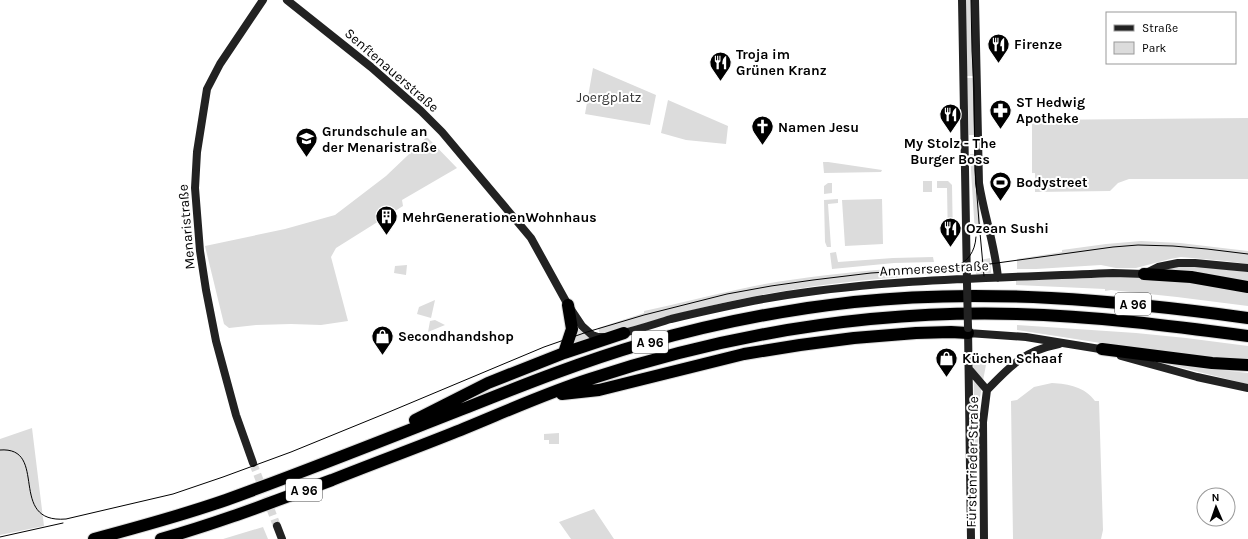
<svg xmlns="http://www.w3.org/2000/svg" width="1248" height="539" font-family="Karla,sans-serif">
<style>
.green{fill:#dcdcdc}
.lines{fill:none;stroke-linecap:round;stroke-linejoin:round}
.secondary-tunnel{stroke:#d9d9d9;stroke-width:8;stroke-dasharray:8 4;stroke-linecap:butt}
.highway-casing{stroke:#dbdbdb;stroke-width:14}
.secondary{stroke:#222;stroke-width:8}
.highway{stroke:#000;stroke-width:12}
.tram{stroke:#000;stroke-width:1}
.secondary-bridge{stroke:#222;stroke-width:8}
.labels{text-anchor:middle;stroke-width:4;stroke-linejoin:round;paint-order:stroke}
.shield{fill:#fff;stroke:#4c4c4c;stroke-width:1}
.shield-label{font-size:13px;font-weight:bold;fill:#000}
.poi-label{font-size:14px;font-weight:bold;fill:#000;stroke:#fff;text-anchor:start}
.street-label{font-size:14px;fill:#000;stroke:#fff}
.park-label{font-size:14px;fill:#333;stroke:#fff}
</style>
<rect width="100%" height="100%" fill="#fff"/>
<!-- green -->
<path class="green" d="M965,0H974L975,76H967Z
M593,68L656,95L650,125L585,114Z
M967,78H975L976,135H969Z
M668,100L728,126L726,144L686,140L661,133Z
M1248,118V179H1129L1118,183L1110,191L1035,192V173H1032V120Z
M427,137L457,168L402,200L403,206L336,248L331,257L348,321L321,325L291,324L256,325L229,328L224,324L205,246L285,229L335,215L386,176Z
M970,154H976L981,234H975Z
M823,162H828L882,170L881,172L824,173Z
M923,181H932V192H923Z
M937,181H948L952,185L953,243H948L947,188H937Z
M828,183H832V193L824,194V186Z
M838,199V203L828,204L831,247H827L825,242L824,200Z
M882,199L883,244L845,246L842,200Z
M1141,241L1180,243L1248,251V264L1225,261L1181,257L1170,259L1136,268H1116L1101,265L1036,269H1017V259L1062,252V250L1106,244Z
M836,252L838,262L893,258L933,257L934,262L894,263L832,269L830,253Z
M990,258L991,273L976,274L975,261Z
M407,265L406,275L394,273L395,266Z
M948,265V273L901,276V277C836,282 772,291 709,306C675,314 641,324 607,334H600L598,328L644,313V311C677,304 711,295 745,288C792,278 841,273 890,269V271L936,268V266Z
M1194,266L1248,272V281L1218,275L1166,269L1177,267Z
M1102,277L1154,278L1248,291V306L1177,297L1111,290L1105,291V289L1016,285V281Z
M435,300L431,318L417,314L419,307Z
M435,320L445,325L428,332L430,321Z
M1017,325L1136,333L1186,338L1248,346V361L1164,353L1056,336L1017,330Z
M582,329L592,340L571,347L573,332Z
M988,354L977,413L979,431L978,445H975L973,355Z
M1167,364L1248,373V384H1247Z
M1052,383C1069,384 1085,387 1095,401H1099L1103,530L1101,539H1013L1011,401L1017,400L1034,387Z
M32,428L44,526L0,535V439Z
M559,433V444H549V440H544V434Z
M594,509L614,539H571L559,522Z
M263,527L268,539H223Z"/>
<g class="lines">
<!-- secondary-tunnel -->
<path class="secondary-tunnel" d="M253,463L277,526"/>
<defs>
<path id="highway" d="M1144,274L1191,277L1248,287
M1102,349L1212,363L1248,365
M564,353L572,329L568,305
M562,394L599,390L744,354L800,345L854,338L916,333L951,332L968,333
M415,420L488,383L564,353L624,333
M94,539C139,527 183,515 226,500C309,470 391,437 473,405C528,383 584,361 642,344C711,324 782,310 854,302C984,288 1118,300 1248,318
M161,539C219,523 275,501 332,480C372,464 413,449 453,433C498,415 543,394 590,379C727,334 873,310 1017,314C1095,316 1172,326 1248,336"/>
</defs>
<!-- highway casing -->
<use href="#highway" class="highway-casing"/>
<!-- secondary -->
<path class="secondary" d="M287,0L371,67L421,111L442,132L531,238L568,305L582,326L592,335L598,337H606
M962,0L967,283
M975,0L979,183C984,215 995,245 998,278
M968,328L971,539
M968,333L1026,337L1106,350
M619,334C637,330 654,324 671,319C709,310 748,301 787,295C894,278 1004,278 1113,273L1144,274L1158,267L1178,263H1195L1248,268
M1121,356L1197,377L1248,388
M969,369L987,390L983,422L984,539
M987,390C1011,365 1024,351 1059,344
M253,463L236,415L216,341L206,290L200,251L195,188L197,152L207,89L220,64L263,0
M277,526L282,539"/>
<!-- highway -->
<use href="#highway" class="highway"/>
<!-- tram -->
<path class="tram" d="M971,0L972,51L974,87L975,170L979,222L984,276
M954,267C968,262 975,252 976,237
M0,450C50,446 6,524 66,519L173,494L223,477L291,452L389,412L544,347L587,332L644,315L727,294L771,286L813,280L871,273L968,267L1113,247L1138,245L1173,246L1207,249L1248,254
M0,537L63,523"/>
<!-- secondary-bridge -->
<path class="secondary-bridge" d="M967,283L968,328"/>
</g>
<!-- icons -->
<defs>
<symbol id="restaurant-pin" viewBox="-11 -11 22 30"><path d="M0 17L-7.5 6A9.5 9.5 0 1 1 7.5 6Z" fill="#000" stroke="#fff"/><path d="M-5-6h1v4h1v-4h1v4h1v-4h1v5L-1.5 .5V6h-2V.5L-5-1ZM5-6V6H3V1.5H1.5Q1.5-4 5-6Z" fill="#fff"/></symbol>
<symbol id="pharmacy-pin" viewBox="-11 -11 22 30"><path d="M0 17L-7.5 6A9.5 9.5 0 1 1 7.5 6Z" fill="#000" stroke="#fff"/><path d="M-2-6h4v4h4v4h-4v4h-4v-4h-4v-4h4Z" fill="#fff"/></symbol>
<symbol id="church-pin" viewBox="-11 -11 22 30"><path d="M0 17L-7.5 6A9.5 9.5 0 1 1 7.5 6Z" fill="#000" stroke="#fff"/><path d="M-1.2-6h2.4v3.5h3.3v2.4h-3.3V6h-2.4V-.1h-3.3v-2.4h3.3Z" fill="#fff"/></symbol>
<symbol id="school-pin" viewBox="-11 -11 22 30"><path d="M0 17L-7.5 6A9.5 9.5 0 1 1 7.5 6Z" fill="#000" stroke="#fff"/><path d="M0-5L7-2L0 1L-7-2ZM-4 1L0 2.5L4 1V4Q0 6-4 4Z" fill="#fff"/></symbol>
<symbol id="stadium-pin" viewBox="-11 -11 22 30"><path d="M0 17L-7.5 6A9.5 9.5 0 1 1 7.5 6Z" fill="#000" stroke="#fff"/><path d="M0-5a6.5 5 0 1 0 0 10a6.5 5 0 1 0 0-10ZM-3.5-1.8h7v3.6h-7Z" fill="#fff"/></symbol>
<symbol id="building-pin" viewBox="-11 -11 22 30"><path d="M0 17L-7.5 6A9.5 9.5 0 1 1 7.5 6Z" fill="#000" stroke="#fff"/><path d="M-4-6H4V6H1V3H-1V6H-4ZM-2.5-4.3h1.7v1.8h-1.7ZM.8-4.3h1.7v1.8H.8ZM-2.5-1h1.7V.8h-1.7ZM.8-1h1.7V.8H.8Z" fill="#fff"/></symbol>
<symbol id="shop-pin" viewBox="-11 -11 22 30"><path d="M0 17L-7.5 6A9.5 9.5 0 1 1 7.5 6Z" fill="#000" stroke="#fff"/><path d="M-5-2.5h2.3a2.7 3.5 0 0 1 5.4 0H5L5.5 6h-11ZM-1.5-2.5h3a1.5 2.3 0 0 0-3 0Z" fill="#fff"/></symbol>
</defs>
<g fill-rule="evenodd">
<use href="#restaurant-pin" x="986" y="32" width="25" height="34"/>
<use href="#restaurant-pin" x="708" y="50" width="25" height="34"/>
<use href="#pharmacy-pin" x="988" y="98" width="25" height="34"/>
<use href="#restaurant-pin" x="938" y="102" width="25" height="34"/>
<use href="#church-pin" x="750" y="114" width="25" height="34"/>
<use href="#school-pin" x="294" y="126" width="25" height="34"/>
<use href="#stadium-pin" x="988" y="170" width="25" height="34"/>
<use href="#building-pin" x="374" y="204" width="25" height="34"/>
<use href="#restaurant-pin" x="938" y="216" width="25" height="34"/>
<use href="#shop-pin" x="370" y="324" width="25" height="34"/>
<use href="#shop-pin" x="934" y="346" width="25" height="34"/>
</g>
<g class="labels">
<!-- shield labels -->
<g class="shield">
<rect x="1115" y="293" width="36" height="22" rx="3"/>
<rect x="632" y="331" width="36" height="22" rx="3"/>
<rect x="286" y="479" width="36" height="22" rx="3"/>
</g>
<g class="shield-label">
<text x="1133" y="309">A 96</text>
<text x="650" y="347">A 96</text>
<text x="304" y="495">A 96</text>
</g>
<!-- poi labels -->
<g class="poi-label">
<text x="1014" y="49">Firenze</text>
<text x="736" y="59">Troja im<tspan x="736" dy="16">Grünen Kranz</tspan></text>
<text x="1016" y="107">ST Hedwig<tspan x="1016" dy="16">Apotheke</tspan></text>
<text x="778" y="132">Namen Jesu</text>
<text x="322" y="136">Grundschule an<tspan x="322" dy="16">der Menaristraße</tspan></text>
<text x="950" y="148" text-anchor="middle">My Stolz - The<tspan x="950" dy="16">Burger Boss</tspan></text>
<text x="1016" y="187">Bodystreet</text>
<text x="402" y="222">MehrGenerationenWohnhaus</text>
<text x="966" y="233">Ozean Sushi</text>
<text x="398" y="341">Secondhandshop</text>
<text x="962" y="363">Küchen Schaaf</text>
</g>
<!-- street labels -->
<g class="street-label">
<text transform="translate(392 70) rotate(41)" y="5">Senftenauerstraße</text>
<text transform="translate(186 227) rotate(-95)" y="5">Menaristraße</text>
<text transform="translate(934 268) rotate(-3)" y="5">Ammerseestraße</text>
<text transform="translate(972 462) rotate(-89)" y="5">Fürstenrieder Straße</text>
</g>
<!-- park labels -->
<g class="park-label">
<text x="609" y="102">Joergplatz</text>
</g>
</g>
<!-- legend -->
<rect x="1106" y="12" width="130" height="52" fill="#ffffff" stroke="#999999"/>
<rect x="1114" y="25" width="20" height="6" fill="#222222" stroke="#999999"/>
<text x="1142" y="32" font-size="12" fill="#000000">Straße</text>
<rect x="1114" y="42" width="20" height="12" fill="#dcdcdc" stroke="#999999"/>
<text x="1142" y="52" font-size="12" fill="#000000">Park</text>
<!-- north arrow -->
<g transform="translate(1216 507) rotate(358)"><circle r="19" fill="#ffffff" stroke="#999999"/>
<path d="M0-3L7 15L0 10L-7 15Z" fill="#000000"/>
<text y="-6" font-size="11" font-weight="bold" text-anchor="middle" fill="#000000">N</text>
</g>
</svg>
